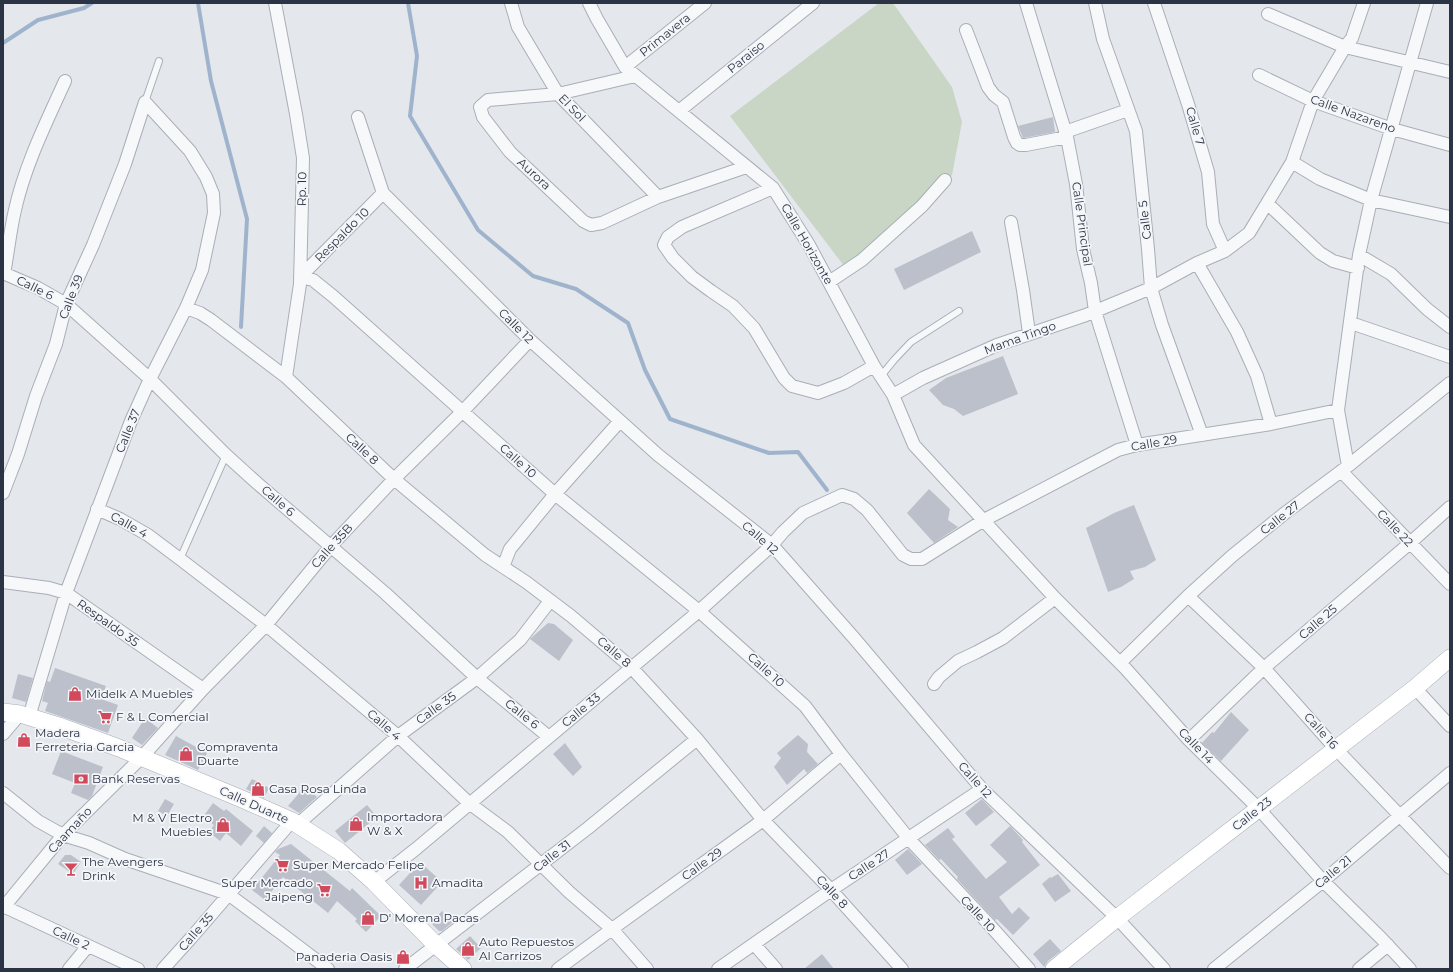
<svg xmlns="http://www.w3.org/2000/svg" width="1453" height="972" font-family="Montserrat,sans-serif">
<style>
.green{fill:#c9d6c5}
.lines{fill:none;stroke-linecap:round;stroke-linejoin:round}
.stream{stroke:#9fb4cc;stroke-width:4}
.building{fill:#bbc0ca}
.lane-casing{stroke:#a9aeb7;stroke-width:8}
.street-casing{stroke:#a9aeb7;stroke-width:14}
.secondary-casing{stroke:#a9aeb7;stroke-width:18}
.lane{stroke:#f7f8fa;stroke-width:6}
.street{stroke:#f7f8fa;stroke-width:12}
.secondary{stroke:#fff;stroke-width:17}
.labels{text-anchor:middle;stroke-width:3.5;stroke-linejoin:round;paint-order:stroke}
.street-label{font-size:12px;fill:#2b3445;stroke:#f4f6f9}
.poi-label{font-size:12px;fill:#2b3445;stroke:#f4f6f9;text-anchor:start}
</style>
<rect width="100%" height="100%" fill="#e4e7ec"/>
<!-- green -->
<path class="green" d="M879,3H893L952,87L962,122L952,175L933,199L844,266L730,116Z"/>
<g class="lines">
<!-- stream -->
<path class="stream" d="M198,3L211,81L247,219L241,327
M408,3L417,56L410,116L478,230L533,276L576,289L628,323L645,370L670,419L769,453L798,452L827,490
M3,43L38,20L84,8L92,3"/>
</g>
<!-- building -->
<path class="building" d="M1053,117L1055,132L1023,138L1018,126Z
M972,231L981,252L904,290L894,269Z
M1003,356L1018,394L963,416L954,409L943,405L929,390L946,378Z
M929,489L950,509L948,520L958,527L934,543L907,513Z
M1134,505L1156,560L1145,567L1130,571L1134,579L1121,587L1108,592L1086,528L1114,513Z
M548,623L554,624L573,640L559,661L530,639Z
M55,668L106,686L101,699L118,705L108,733L45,711L48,703L42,701L47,681L50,682Z
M18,674L33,678L26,702L12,698Z
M1231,712L1249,730L1221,761L1202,743L1212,732L1214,733Z
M145,718L158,728L142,745L132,738Z
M798,735L808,744L807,752L818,764L807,773L804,769L787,785L774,767L781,758L777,753Z
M176,736L207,753L198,770L165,755Z
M565,743L582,767L573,776L553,754Z
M61,751L103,767L92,796L88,800L71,793L75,783L52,774Z
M252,779L269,788L264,798L246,789Z
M305,786L317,797L299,813L288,806Z
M165,799L174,804L167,816L158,811Z
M982,799L994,812L976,826L965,813Z
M213,803L224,811L226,809L253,831L241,846L226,833L220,841L209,832L214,825L203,817Z
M367,805L377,817L345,843L335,831Z
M264,826L272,833L264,843L256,836Z
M1010,826L1023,840L1022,842L1040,865L999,897L1012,914L1019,907L1030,918L1013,935L997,919L995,920L957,879L958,877L941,859L939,860L925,845L948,828L955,837L952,839L986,879L1007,862L990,845Z
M291,844L350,891L352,888L381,916L366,932L355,921L357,919L337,901L328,913L283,877L265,900L252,890L280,855L275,852L278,849Z
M908,849L922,864L907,875L895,860Z
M65,855H71L81,862L73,874L58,864Z
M420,862L442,882L421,905L399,885Z
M1058,874L1071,891L1055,902L1042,884L1050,877L1051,878Z
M442,911L453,922L442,931H439L431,923Z
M470,936L481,948L468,960L456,949Z
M1050,939L1061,951L1048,961L1044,967L1033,954Z
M822,954L834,969H804Z"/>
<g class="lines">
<defs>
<path id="lane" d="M145,102L159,61
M881,376L894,360L911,342L959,311
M180,559L226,455"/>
<path id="street" d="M275,3L296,114L303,158L300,284L286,377
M511,3L518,27L558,94L658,197
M589,3L597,19L625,67L773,188L809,245L874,366L893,395L914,445L1055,598L1126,669L1189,740L1259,809L1323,881L1381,938L1410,969
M1026,3L1067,137L1076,184L1083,249L1091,283L1095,311L1137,445
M1095,3L1103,39L1136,131L1148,249L1151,288L1162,325L1202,435
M1154,3L1188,104L1208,172L1213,224L1225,251
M1268,14L1345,47L1450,72
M966,30L988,87L994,95L1003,102L1014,137L1017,143L1020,145H1026L1067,137
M625,67L705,3
M1259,75L1313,101L1392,129L1450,145
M635,76L558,94L488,100L480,107L483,117L510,152L583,221L591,225L602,223L658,197L746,167
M679,111L813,3
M358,117L383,193L530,340L658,455L772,545L854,638L982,789L1117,918L1164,969
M1065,132L1128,110
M1292,162L1320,179L1371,200L1450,217
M773,188L682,227L668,237L664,245L673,258L692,277L711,291L733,306L754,328L784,378L792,386L818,393L844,383L874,366
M1267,203L1320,253L1333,261L1358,268
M1011,222L1023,290L1029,333
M1359,255L1391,274L1427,309L1450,327
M1197,263L1237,332L1257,376L1271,424
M3,273L38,288L66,304L150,379L226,455L257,483L385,593L477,678L549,737
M4,274C8,253 10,231 15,210C25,165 46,123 65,81
M300,277L313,280L334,297L555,494L699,611L805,706L841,754L909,839L987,922L1029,969
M300,277L383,193
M829,282L862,260L922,206L945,180
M186,308L200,313L211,320L286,377L394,479L485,555L526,582L571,616L631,667L697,739L763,820L831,890L902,969
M1351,323L1450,357
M893,395L923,378L997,345L1086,315L1151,288L1197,263L1225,251L1249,233L1292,162L1313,101L1345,47L1352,38L1364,3
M1348,466L1338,410L1359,255L1371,200L1427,3
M1341,471L1450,584
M3,493L18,454L36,396L56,344L66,304L93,245L125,164L145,102L190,151L206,177L213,194L214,213L202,270L186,308L150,379L131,421L66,593L29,717
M97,509L120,519L148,535L180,559L266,625L348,694L398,736L469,803L508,832L569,892L612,929L647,969
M503,567L510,549L555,494L620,421
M3,582L49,588L66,593L203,689
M1188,596L1264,668L1336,749L1450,868
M1120,663L1188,596L1232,556L1285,513L1348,466L1450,383
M934,684L939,677L958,661L977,652L1003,638L1055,598
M1415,688L1450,726
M3,734L20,714
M1189,740L1264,668L1410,543L1450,507
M3,793L38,821L63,835L89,843L125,859L228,894L282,934L328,969
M297,825L398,736L477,678L520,640L550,601
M374,882L417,848L699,611L772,545L783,532L803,513L842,495L854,499L867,510L903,555L911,559H922L984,520L1118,450L1137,445L1271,424L1338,410
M3,906L138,969
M3,908L63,835L142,757L203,689L266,625L331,546L394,479L463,411L530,340
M754,944L776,969
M69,969L88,946
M163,969L191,938L292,821
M405,969L588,828L697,739
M558,969L612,929L763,820L841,754
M718,969L831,890L982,789
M1214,969L1323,881L1450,773
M1359,969L1388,945"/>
<path id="secondary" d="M3,712L20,714L59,726L119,748L242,799L292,821L339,851L374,882L436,945L463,969
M1054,969L1117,918L1415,688L1450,658"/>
</defs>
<!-- lane casing -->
<use href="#lane" class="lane-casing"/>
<!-- street casing -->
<use href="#street" class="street-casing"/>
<!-- secondary casing -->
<use href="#secondary" class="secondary-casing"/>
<!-- lane -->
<use href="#lane" class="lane"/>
<!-- street -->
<use href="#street" class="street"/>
<!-- secondary -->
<use href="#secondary" class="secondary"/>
</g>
<!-- icons -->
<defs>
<symbol id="shop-bare" viewBox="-9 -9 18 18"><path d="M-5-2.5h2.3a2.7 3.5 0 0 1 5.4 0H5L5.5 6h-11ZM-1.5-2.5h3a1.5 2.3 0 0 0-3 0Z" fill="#d1495b" stroke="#f4f6f9" stroke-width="2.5" paint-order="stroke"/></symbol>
<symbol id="supermarket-bare" viewBox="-9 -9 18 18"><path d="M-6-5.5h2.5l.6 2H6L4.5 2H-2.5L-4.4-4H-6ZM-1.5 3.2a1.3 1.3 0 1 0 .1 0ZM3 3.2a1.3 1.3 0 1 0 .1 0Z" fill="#d1495b" stroke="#f4f6f9" stroke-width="2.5" paint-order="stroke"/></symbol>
<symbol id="bank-bare" viewBox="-9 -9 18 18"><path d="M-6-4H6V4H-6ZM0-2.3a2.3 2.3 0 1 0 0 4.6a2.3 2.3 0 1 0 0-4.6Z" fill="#d1495b" stroke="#f4f6f9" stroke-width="2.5" paint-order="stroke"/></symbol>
<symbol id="bar-bare" viewBox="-9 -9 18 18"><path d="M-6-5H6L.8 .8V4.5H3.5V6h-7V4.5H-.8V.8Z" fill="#d1495b" stroke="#f4f6f9" stroke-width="2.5" paint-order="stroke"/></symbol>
<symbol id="hospital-bare" viewBox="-9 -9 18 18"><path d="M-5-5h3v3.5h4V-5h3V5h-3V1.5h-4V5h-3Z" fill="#d1495b" stroke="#f4f6f9" stroke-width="2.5" paint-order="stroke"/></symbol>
</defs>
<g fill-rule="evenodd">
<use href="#shop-bare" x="65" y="684" width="20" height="20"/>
<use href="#supermarket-bare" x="95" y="707" width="20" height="20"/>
<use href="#shop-bare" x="14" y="730" width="20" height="20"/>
<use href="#shop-bare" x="176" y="744" width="20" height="20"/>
<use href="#bank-bare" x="71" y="769" width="20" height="20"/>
<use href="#shop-bare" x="248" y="779" width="20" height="20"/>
<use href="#shop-bare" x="346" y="814" width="20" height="20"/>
<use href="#shop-bare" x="213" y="815" width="20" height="20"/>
<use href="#supermarket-bare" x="272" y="855" width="20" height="20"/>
<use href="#bar-bare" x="61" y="859" width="20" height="20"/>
<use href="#hospital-bare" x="411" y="873" width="20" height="20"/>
<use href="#supermarket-bare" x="314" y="880" width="20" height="20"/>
<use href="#shop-bare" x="358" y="908" width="20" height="20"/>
<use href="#shop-bare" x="458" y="939" width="20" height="20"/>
<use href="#shop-bare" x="393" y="947" width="20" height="20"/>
</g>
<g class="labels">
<!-- street labels -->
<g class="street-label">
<text transform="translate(665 35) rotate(-39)" y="4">Primavera</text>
<text transform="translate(746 57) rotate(-39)" y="4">Paraiso</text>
<text transform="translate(572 108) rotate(46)" y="4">El Sol</text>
<text transform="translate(1353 114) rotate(20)" y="4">Calle Nazareno</text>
<text transform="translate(1195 126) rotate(74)" y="4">Calle 7</text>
<text transform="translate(534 174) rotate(43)" y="4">Aurora</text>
<text transform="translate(302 189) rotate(-89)" y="4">Rp. 10</text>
<text transform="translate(1145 220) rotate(-97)" y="4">Calle 5</text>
<text transform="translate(1082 224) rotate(82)" y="4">Calle Principal</text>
<text transform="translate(342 235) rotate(-45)" y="4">Respaldo 10</text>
<text transform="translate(807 244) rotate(60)" y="4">Calle Horizonte</text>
<text transform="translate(35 288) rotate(26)" y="4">Calle 6</text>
<text transform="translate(71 297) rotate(-69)" y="4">Calle 39</text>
<text transform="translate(516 326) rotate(45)" y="4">Calle 12</text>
<text transform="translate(1020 338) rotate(-20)" y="4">Mama Tingo</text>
<text transform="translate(128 431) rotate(-68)" y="4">Calle 37</text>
<text transform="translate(1154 443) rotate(-10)" y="4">Calle 29</text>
<text transform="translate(362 449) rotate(43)" y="4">Calle 8</text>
<text transform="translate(518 461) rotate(42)" y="4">Calle 10</text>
<text transform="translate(278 501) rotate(41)" y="4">Calle 6</text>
<text transform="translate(1280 518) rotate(-38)" y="4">Calle 27</text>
<text transform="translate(129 525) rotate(29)" y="4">Calle 4</text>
<text transform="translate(1395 528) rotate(46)" y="4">Calle 22</text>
<text transform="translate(760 538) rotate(41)" y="4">Calle 12</text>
<text transform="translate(332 546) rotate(-48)" y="4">Calle 35B</text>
<text transform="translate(1318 622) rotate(-41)" y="4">Calle 25</text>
<text transform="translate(108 623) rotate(35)" y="4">Respaldo 35</text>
<text transform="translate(614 652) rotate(41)" y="4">Calle 8</text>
<text transform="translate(766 670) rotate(42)" y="4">Calle 10</text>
<text transform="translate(436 708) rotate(-36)" y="4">Calle 35</text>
<text transform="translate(581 710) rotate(-40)" y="4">Calle 33</text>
<text transform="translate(522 714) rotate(39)" y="4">Calle 6</text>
<text transform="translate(384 725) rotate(41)" y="4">Calle 4</text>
<text transform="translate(1321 731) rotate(48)" y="4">Calle 16</text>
<text transform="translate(1196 746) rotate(46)" y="4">Calle 14</text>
<text transform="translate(975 780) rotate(48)" y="4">Calle 12</text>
<text transform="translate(254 805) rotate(24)" y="4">Calle Duarte</text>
<text transform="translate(1252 814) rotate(-38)" y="4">Calle 23</text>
<text transform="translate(70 830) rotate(-47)" y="4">Caamaño</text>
<text transform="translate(552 856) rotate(-38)" y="4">Calle 31</text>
<text transform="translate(702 864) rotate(-36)" y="4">Calle 29</text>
<text transform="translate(869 865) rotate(-33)" y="4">Calle 27</text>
<text transform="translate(1333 872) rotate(-40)" y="4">Calle 21</text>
<text transform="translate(832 892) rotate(47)" y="4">Calle 8</text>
<text transform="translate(978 914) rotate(47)" y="4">Calle 10</text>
<text transform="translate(196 932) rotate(-49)" y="4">Calle 35</text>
<text transform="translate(71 938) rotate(25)" y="4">Calle 2</text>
</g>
<!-- poi labels -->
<g class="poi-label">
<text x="86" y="698">Midelk A Muebles</text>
<text x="116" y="721">F &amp; L Comercial</text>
<text x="35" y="737">Madera<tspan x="35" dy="14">Ferreteria Garcia</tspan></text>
<text x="197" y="751">Compraventa<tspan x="197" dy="14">Duarte</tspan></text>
<text x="92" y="783">Bank Reservas</text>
<text x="269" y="793">Casa Rosa Linda</text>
<text x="367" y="821">Importadora<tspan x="367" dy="14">W &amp; X</tspan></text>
<text x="212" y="822" text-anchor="end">M &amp; V Electro<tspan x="212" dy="14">Muebles</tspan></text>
<text x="82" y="866">The Avengers<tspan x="82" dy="14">Drink</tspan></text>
<text x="293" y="869">Super Mercado Felipe</text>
<text x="313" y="887" text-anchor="end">Super Mercado<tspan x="313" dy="14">Jaipeng</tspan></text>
<text x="432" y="887">Amadita</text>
<text x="379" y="922">D' Morena Pacas</text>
<text x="479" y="946">Auto Repuestos<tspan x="479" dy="14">Al Carrizos</tspan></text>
<text x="392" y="961" text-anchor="end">Panaderia Oasis</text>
</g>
</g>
<!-- border -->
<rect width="1453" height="972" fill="none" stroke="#2b3445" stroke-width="8"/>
</svg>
